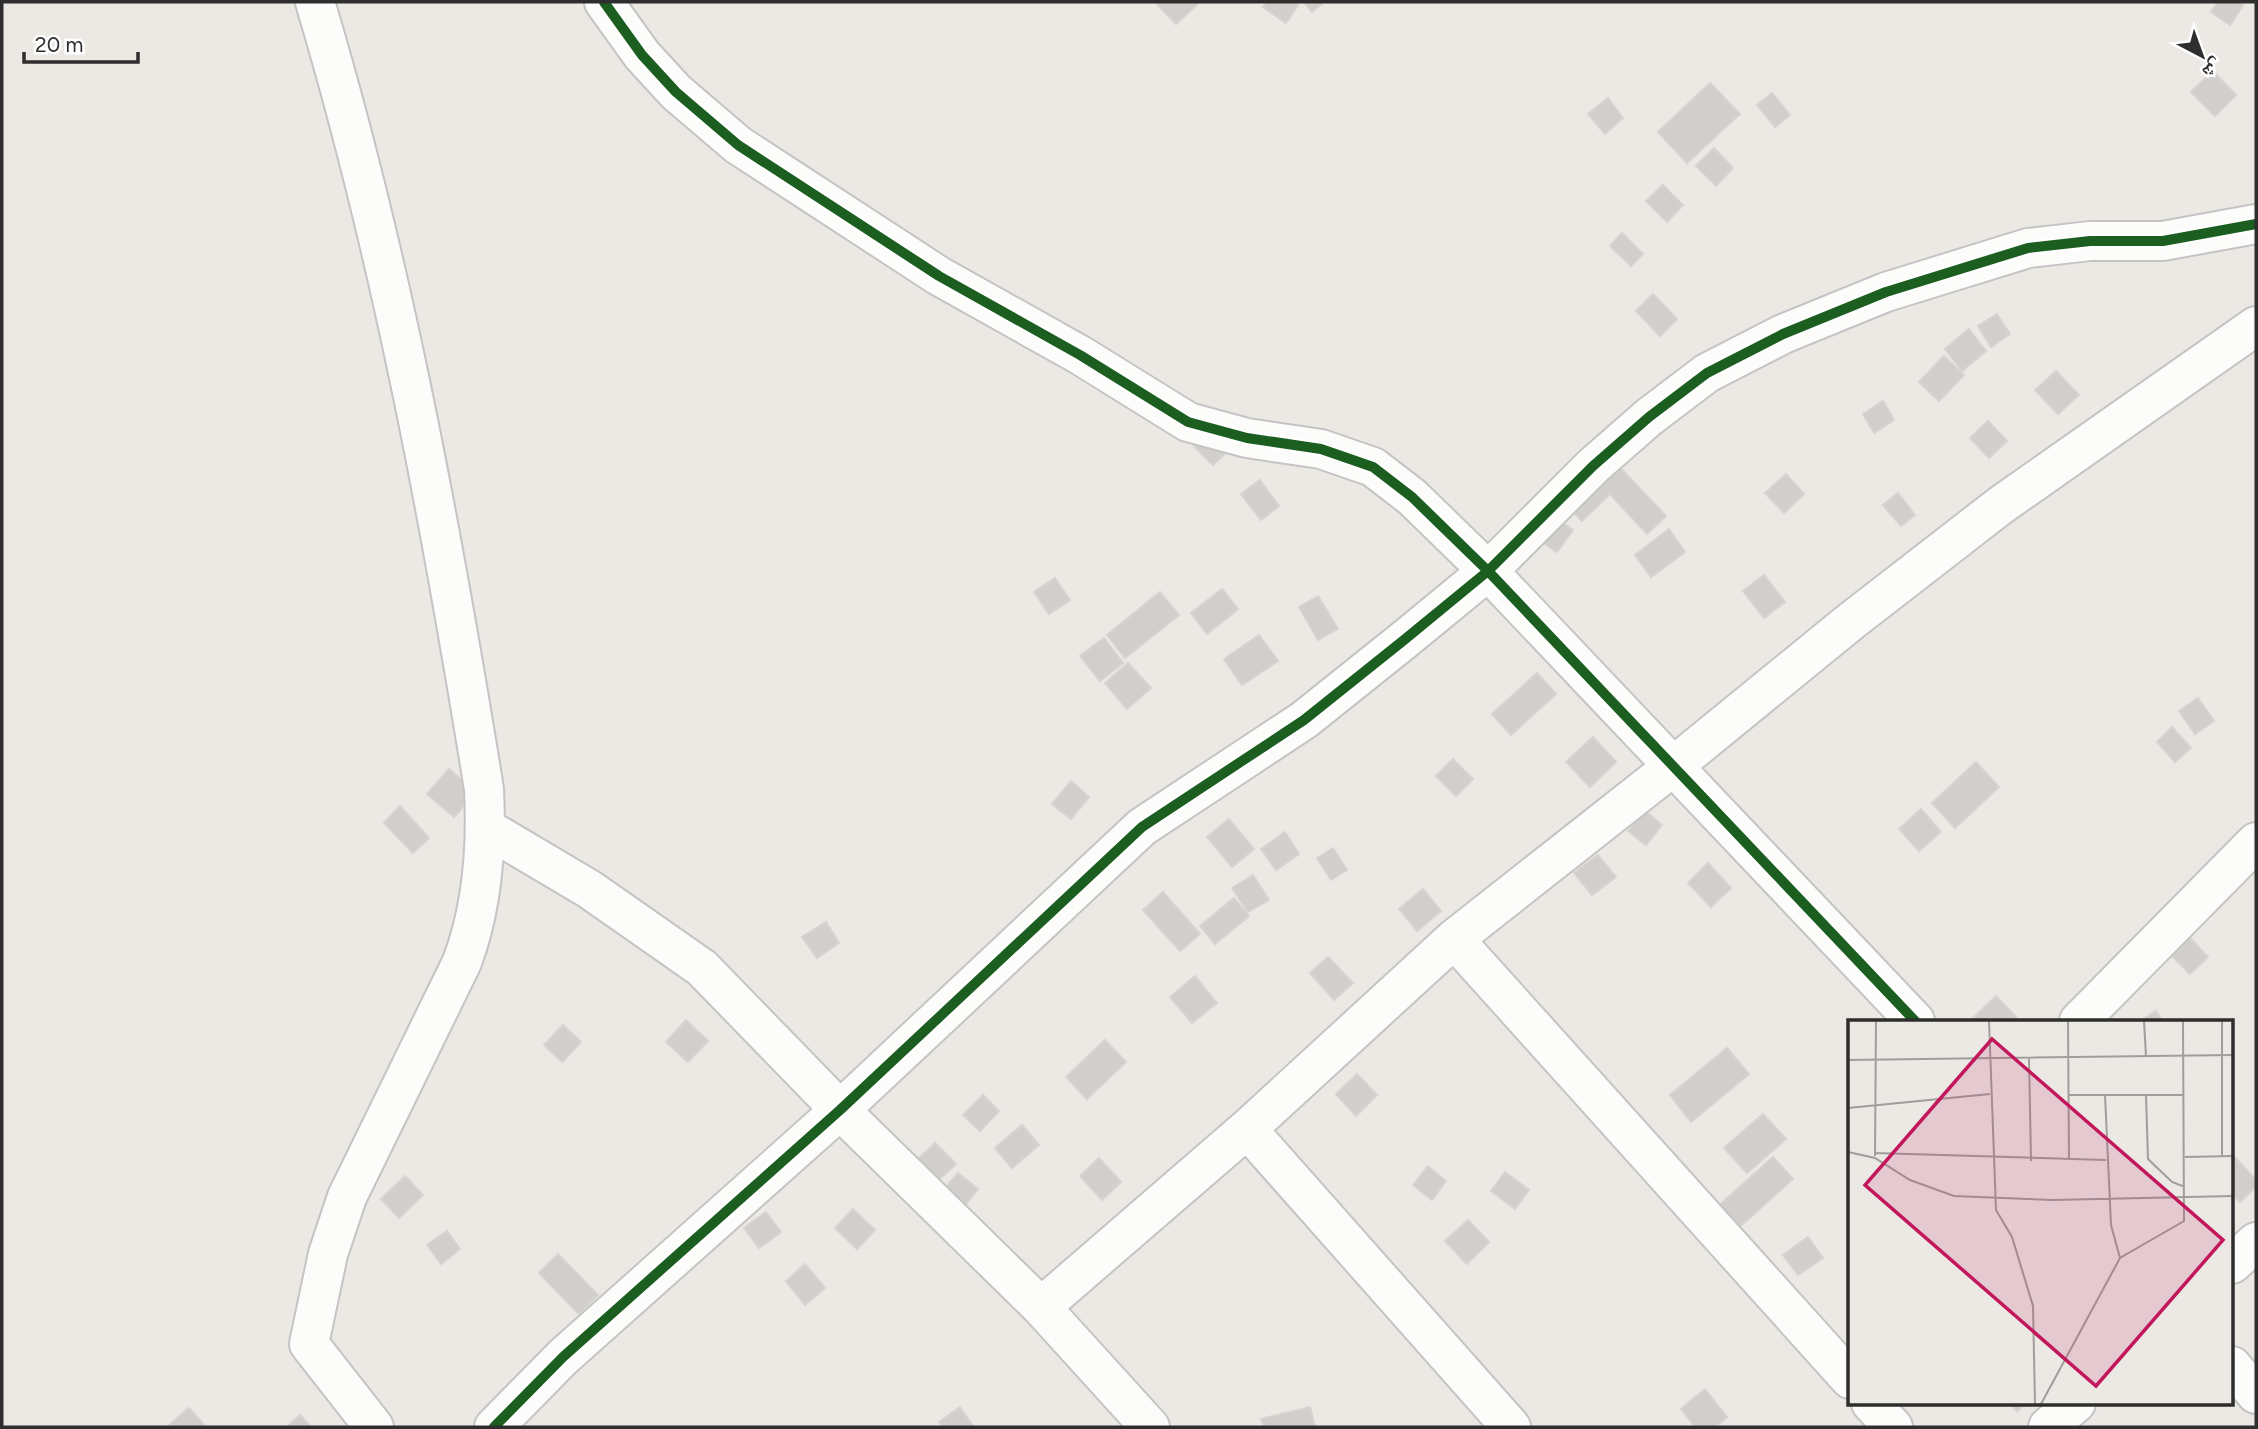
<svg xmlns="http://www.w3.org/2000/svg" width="2258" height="1429" font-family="Figtree,'Noto Naskh Arabic',sans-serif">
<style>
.building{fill:#d1cecb;stroke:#d7d4d0;stroke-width:2}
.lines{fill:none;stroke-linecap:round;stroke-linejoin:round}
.minor-casing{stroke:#c5c4c5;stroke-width:42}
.minor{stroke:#fcfcfb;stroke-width:38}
.cycleway-casing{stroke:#fff;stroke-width:15}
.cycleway{stroke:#1b5e20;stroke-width:10}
.inset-road{fill:none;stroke:#a09e9b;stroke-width:2}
.view{fill:#c2185b;fill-opacity:0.15;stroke:#c2185b;stroke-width:3.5}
.inset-edge{fill:none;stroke:#2e2e2e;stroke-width:3.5}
</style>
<rect width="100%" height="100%" fill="#ece8e4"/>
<!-- building -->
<path class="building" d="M1155,2H1200L1176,24Z
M1267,2H1293L1298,5L1286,23L1263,7Z
M1304,2H1324L1312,12Z
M2218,2H2238L2243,5L2230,25L2211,12Z
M2213,71L2236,95L2215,116L2191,92Z
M1710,83L1740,114L1687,163L1658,132Z
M1772,93L1790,115L1775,127L1757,105Z
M1608,98L1623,118L1605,134L1588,114Z
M1714,148L1733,168L1716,186L1696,166Z
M1663,185L1683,205L1667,222L1646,201Z
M1622,233L1643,254L1631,266L1610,246Z
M1653,294L1677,319L1660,336L1636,311Z
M1997,314L2010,334L1991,347L1978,326Z
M1969,329L1986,351L1962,371L1945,349Z
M1944,356L1964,375L1939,401L1919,382Z
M2056,371L2079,395L2058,414L2035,390Z
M1883,401L1894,420L1874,433L1863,414Z
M1988,421L2007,441L1989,458L1970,438Z
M1216,424L1236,443L1213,465L1194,446Z
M1610,457L1666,516L1647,534L1610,494L1582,521L1563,501Z
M1786,474L1804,494L1784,513L1765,493Z
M1260,480L1279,506L1261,520L1241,494Z
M1898,493L1915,515L1901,526L1883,505Z
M1547,512L1573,530L1557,552L1531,534Z
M1669,529L1685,552L1651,577L1635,555Z
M1764,575L1785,602L1764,618L1743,591Z
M1055,578L1070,600L1049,614L1034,592Z
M1222,589L1238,609L1207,634L1191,613Z
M1160,592L1179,615L1125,658L1107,635Z
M1318,596L1338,629L1318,640L1299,607Z
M1259,635L1278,661L1242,685L1224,659Z
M1104,638L1123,663L1100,681L1080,656Z
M1128,663L1151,688L1127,709L1105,683Z
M1537,673L1556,694L1511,735L1492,714Z
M2198,698L2214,721L2195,734L2179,711Z
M2172,727L2191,748L2175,762L2157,742Z
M1593,737L1616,762L1590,787L1566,762Z
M1453,759L1473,779L1456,796L1436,776Z
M1976,762L1999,787L1955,828L1932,803Z
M449,769L476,792L454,817L427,794Z
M1071,781L1089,797L1071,819L1052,804Z
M400,806L429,838L413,853L384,823Z
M1921,809L1941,832L1919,851L1899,829Z
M1645,811L1662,825L1646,845L1628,831Z
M1229,819L1254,849L1232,867L1207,837Z
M1285,832L1299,854L1276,870L1261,849Z
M1333,848L1347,870L1331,880L1317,858Z
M1598,855L1616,877L1592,895L1574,873Z
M1708,863L1731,888L1711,907L1688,883Z
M1253,875L1269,900L1248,912L1232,888Z
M1423,889L1441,911L1417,931L1399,909Z
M1163,892L1200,934L1180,951L1143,910Z
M1234,898L1249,916L1215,944L1200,926Z
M826,922L839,943L817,958L802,937Z
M2190,938L2208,957L2190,974L2172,956Z
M1328,957L1353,983L1334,1000L1310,973Z
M1195,976L1217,1003L1192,1023L1170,997Z
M1996,996L2019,1020L1970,1021Z
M2156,1011L2162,1021H2140Z
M686,1020L708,1041L688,1062L666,1042Z
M563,1025L581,1042L562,1062L544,1045Z
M1105,1040L1126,1062L1087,1099L1066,1077Z
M1727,1048L1749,1074L1691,1122L1670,1095Z
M1357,1074L1377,1095L1356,1116L1336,1094Z
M983,1095L999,1111L980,1131L963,1115Z
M1763,1114L1786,1139L1747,1173L1724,1148Z
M1022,1125L1039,1145L1012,1168L995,1148Z
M935,1143L956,1164L932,1186L912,1165Z
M2232,1154L2256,1180V1187L2240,1202L2232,1193Z
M1773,1157L1793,1179L1735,1231L1715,1209Z
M1099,1158L1121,1182L1102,1200L1080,1176Z
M1428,1166L1446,1181L1432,1200L1413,1185Z
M1505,1172L1529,1190L1515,1209L1491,1191Z
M958,1173L978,1189L960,1212L939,1195Z
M405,1176L423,1195L399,1218L381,1199Z
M853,1209L875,1230L857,1249L835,1228Z
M766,1212L781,1232L759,1248L744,1228Z
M1468,1220L1489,1242L1467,1264L1445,1241Z
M447,1231L460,1249L441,1264L427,1245Z
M1808,1237L1823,1258L1798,1275L1783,1255Z
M558,1254L598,1295L579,1314L539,1273Z
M805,1264L825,1288L805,1305L786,1281Z
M1705,1389L1727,1417L1715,1427H1695L1681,1409Z
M2010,1403H2026L2017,1411Z
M960,1407L974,1427H942L939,1422Z
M1310,1407L1315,1427H1264L1261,1419Z
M189,1408L206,1427H167Z
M300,1415L311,1427H287Z"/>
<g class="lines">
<defs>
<path id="minor" d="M315,2C392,259 441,524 484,789C487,848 483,906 462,962L347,1197L328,1254L309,1344L374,1427
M604,2L642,55L676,92L738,145L939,276L1080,355L1188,422L1247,438L1321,449L1373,467L1412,497L1488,571L1915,1021
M486,828L589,889L702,968L840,1110L1041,1307L1150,1427
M1454,939L1850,1379
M2079,1021L2256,842
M1247,1129L1511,1427
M2232,1264L2256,1242
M1041,1307L1247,1129L1454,939L1671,768L1850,622L2001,505L2256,326
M2232,1366L2256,1394
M1871,1403L1893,1427
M494,1427L563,1357L840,1110L1142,827L1304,720L1404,640L1488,571L1593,466L1649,417L1707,373L1783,334L1886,292L2028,248L2090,241H2163L2256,224
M2048,1427L2076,1403"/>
</defs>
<!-- minor casing -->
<use href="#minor" class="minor-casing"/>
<!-- minor -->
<use href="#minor" class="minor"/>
<defs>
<path id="cycleway" d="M604,2L642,55L676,92L738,145L939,276L1080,355L1188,422L1247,438L1321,449L1373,467L1412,497L1488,571L1915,1021
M494,1427L563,1357L840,1110L1142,827L1304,720L1404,640L1488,571L1593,466L1649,417L1707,373L1783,334L1886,292L2028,248L2090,241H2163L2256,224"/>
</defs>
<!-- cycleway casing -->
<use href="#cycleway" class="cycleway-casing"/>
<!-- cycleway -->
<use href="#cycleway" class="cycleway"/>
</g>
<!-- overview -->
<g transform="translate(1848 1020)">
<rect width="385" height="385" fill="#ece8e4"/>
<path class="inset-road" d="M141,1L148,190L164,217L185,286L187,384M220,1L221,140M296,1L298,36M374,1V136M181,38L183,141M0,40L385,35M220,75H336M257,75L263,205L272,238M298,75L300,139L324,162L337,167M0,88L142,74M0,132L27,138L62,160L106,176L205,180L385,176M27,133L258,140M27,136L28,1M337,137L385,136M193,384L272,238L336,201L335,1"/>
<path class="view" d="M144,19L375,220L248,366L17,165Z"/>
<rect width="385" height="385" class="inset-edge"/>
</g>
<!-- border -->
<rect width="2258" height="1429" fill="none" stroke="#2e2e2e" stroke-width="7"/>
<!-- north arrow -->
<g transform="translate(2202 56) rotate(139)" stroke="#ffffff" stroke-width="5" paint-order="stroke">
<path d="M0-5L12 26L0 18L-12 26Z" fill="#2e2e2e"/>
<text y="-10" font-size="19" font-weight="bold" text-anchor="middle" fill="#2e2e2e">ش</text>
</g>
<!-- scale -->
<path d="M24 52v10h114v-10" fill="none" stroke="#2e2e2e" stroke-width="3.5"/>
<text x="35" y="52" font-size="21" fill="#2e2e2e" stroke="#ffffff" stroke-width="5" paint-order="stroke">20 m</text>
</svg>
